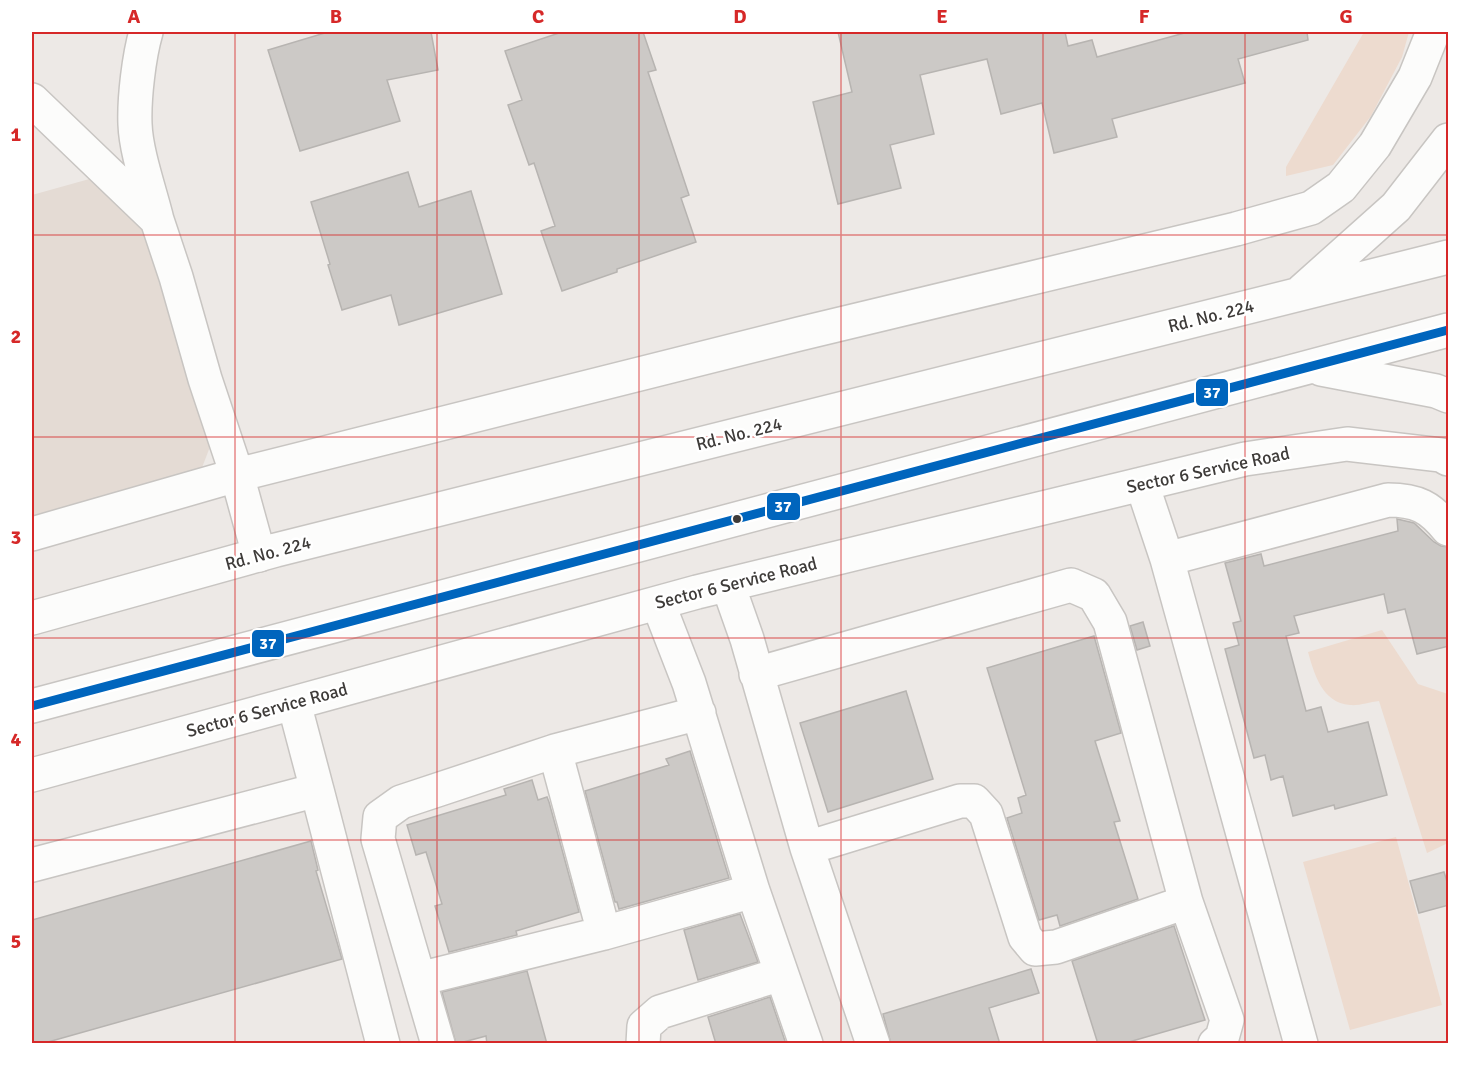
<svg xmlns="http://www.w3.org/2000/svg" width="1480" height="1075" font-family="Signika,sans-serif">
<style>
.built{fill:#e4dbd4}
.green{fill:#eddbcf}
.building{fill:#ccc9c6;stroke:#b7b4b1;stroke-width:1.5}
.lines{fill:none;stroke-linecap:round;stroke-linejoin:round}
.minor-casing{stroke:#c8c5c2;stroke-width:36}
.secondary-casing{stroke:#c8c5c2;stroke-width:36}
.minor{stroke:#fcfcfb;stroke-width:33}
.secondary{stroke:#fcfcfb;stroke-width:33}
.bus-1-casing{stroke:#fff;stroke-width:14}
.bus-1{stroke:#0065bd;stroke-width:9}
.grid{fill:none;stroke:#d62828;stroke-width:1.5;stroke-opacity:0.55}
.bus-dot{fill:#3e3b39;stroke:#fff;stroke-width:2}
.labels{text-anchor:middle;stroke-width:5;stroke-linejoin:round;paint-order:stroke}
.street-label{font-size:18px;fill:#3e3b39;stroke:#fff}
.line-badge{stroke:#fff;stroke-width:2}
.badge-label{font-size:16px;text-anchor:middle;font-weight:bold;fill:#fff}
.neatline{fill:none;stroke:#d62828;stroke-width:2}
.grid-label{font-size:20px;text-anchor:middle;font-weight:bold;fill:#d62828}
</style>
<rect width="100%" height="100%" fill="#ede9e6"/>
<!-- built -->
<path class="built" d="M93,178L148,225L213,439L198,478L32,524V195Z"/>
<!-- green -->
<path class="green" d="M1364,32H1409L1402,57L1371,116L1333,165L1286,176V167Z
M1382,630L1418,684L1448,694V843L1427,853L1379,701C1369,702 1359,706 1350,705C1322,703 1314,673 1308,652Z
M1396,837L1442,1005L1350,1030L1303,862Z"/>
<!-- building -->
<path class="building" d="M328,32H431L438,70L387,80L400,121L300,151L268,50Z
M562,32H643L656,70L648,72L689,195L681,198L696,242L617,269V272L562,291L541,231L555,226L534,163L529,165L508,105L522,100L505,51Z
M838,32H1065L1068,46L1092,40L1097,57L1188,32H1307L1308,40L1238,59L1245,83L1112,119L1117,137L1054,153L1042,103L1001,114L987,59L920,75L934,134L890,145L901,188L838,204L813,102L852,92Z
M408,172L419,207L471,191L502,294L399,325L391,295L342,310L328,265L330,264L311,202Z
M1397,519L1414,523L1434,542L1441,546L1449,547V646L1417,654L1405,609L1388,613L1384,594L1294,616L1299,633L1286,636L1306,711L1321,707L1328,732L1368,722L1387,795L1335,809L1334,805L1293,816L1283,776L1271,780L1265,755L1254,758L1225,649L1239,645L1233,623L1241,621L1225,563L1261,554L1264,566L1398,531Z
M1143,622L1150,646L1137,650L1130,626Z
M1094,636L1121,733L1095,741L1120,821L1114,822L1138,899L1060,926L1057,915L1039,920L1007,818L1022,813L1018,798L1026,795L987,668Z
M906,691L933,779L828,812L800,723Z
M690,751L729,878L619,909L617,902H615L585,791L669,765L666,759Z
M532,780L538,800L547,797L549,802L579,912L516,931L517,935L449,952L435,906L442,904L426,852L416,855L407,825L506,795L504,789Z
M311,841L318,870L316,871L342,959L41,1044H32V920Z
M1444,872L1449,888V905L1419,913L1410,881Z
M740,914L758,962L698,980L684,930Z
M1174,926L1205,1020L1122,1044H1098L1072,961Z
M1031,969L1039,993L989,1008L1000,1044H891L883,1014Z
M527,971L547,1044H487L486,1036L456,1044L442,992Z
M770,997L786,1044H716L708,1017Z"/>
<g class="lines">
<defs>
<path id="minor" d="M146,32C139,56 134,98 135,124C136,153 150,191 157,220
M32,100L157,220L176,277L205,379L237,475L259,555
M1142,484L1167,559L1301,1044
M32,534L237,475L799,334L1236,229L1311,208L1341,187L1375,145L1415,77L1433,32
M1167,559L1388,500C1417,500 1430,507 1448,529
M728,585L747,639L807,848L873,1044
M658,603L689,683L753,891L806,1044
M756,674L1071,585L1094,595L1110,622L1186,902L1227,1020L1222,1038L1215,1044
M294,703L317,790
M555,751L604,933
M32,775L697,592L1245,459L1347,444L1441,455L1448,459
M807,848L960,801H974L986,814L1025,937L1035,949L1056,947L1186,902
M32,865L317,790L383,1044
M419,979L604,933L753,891
M438,1044L378,839L380,817L401,802L555,751L699,713
M643,1044L644,1026L660,1012L781,974"/>
<path id="secondary" d="M1302,291L1396,207L1448,140
M1321,369L1436,391L1448,396
M32,618L276,550L1448,257
M32,706L1448,330"/>
</defs>
<!-- minor casing -->
<use href="#minor" class="minor-casing"/>
<!-- secondary casing -->
<use href="#secondary" class="secondary-casing"/>
<!-- minor -->
<use href="#minor" class="minor"/>
<!-- secondary -->
<use href="#secondary" class="secondary"/>
<defs>
<path id="bus-1" d="M32,706L1448,330"/>
</defs>
<!-- bus-1 casing -->
<use href="#bus-1" class="bus-1-casing"/>
<!-- bus-1 -->
<use href="#bus-1" class="bus-1"/>
</g>
<!-- grid -->
<path class="grid" d="M235,32V1044M437,32V1044M639,32V1044M841,32V1044M1043,32V1044M1245,32V1044M32,235H1448M32,437H1448M32,638H1448M32,840H1448"/>
<!-- markers -->
<circle class="bus-dot" cx="737" cy="519" r="5"/>
<g class="labels">
<!-- street labels -->
<g class="street-label">
<text transform="translate(1211 316) rotate(-14)" y="6">Rd. No. 224</text>
<text transform="translate(739 434) rotate(-14)" y="6">Rd. No. 224</text>
<text transform="translate(1208 470) rotate(-12)" y="6">Sector 6 Service Road</text>
<text transform="translate(268 553) rotate(-15)" y="6">Rd. No. 224</text>
<text transform="translate(736 583) rotate(-14)" y="6">Sector 6 Service Road</text>
<text transform="translate(267 710) rotate(-15)" y="6">Sector 6 Service Road</text>
</g>
</g>
<g class="line-badge">
<rect x="1195" y="378" width="34" height="29" rx="6" fill="#0065bd"/>
<rect x="766" y="492" width="35" height="29" rx="6" fill="#0065bd"/>
<rect x="251" y="629" width="34" height="29" rx="6" fill="#0065bd"/>
</g>
<g class="badge-label">
<text x="1212" y="398">37</text>
<text x="783" y="512">37</text>
<text x="268" y="649">37</text>
</g>
<!-- border -->
<rect width="1480" height="1075" fill="none" stroke="#ffffff" stroke-width="66"/>
<rect x="33" y="33" width="1414" height="1009" class="neatline"/>
<g class="grid-label">
<text x="134" y="23">A</text>
<text x="336" y="23">B</text>
<text x="538" y="23">C</text>
<text x="740" y="23">D</text>
<text x="942" y="23">E</text>
<text x="1144" y="23">F</text>
<text x="1346" y="23">G</text>
<text x="16" y="141">1</text>
<text x="16" y="343">2</text>
<text x="16" y="544">3</text>
<text x="16" y="746">4</text>
<text x="16" y="948">5</text>
</g>
</svg>
